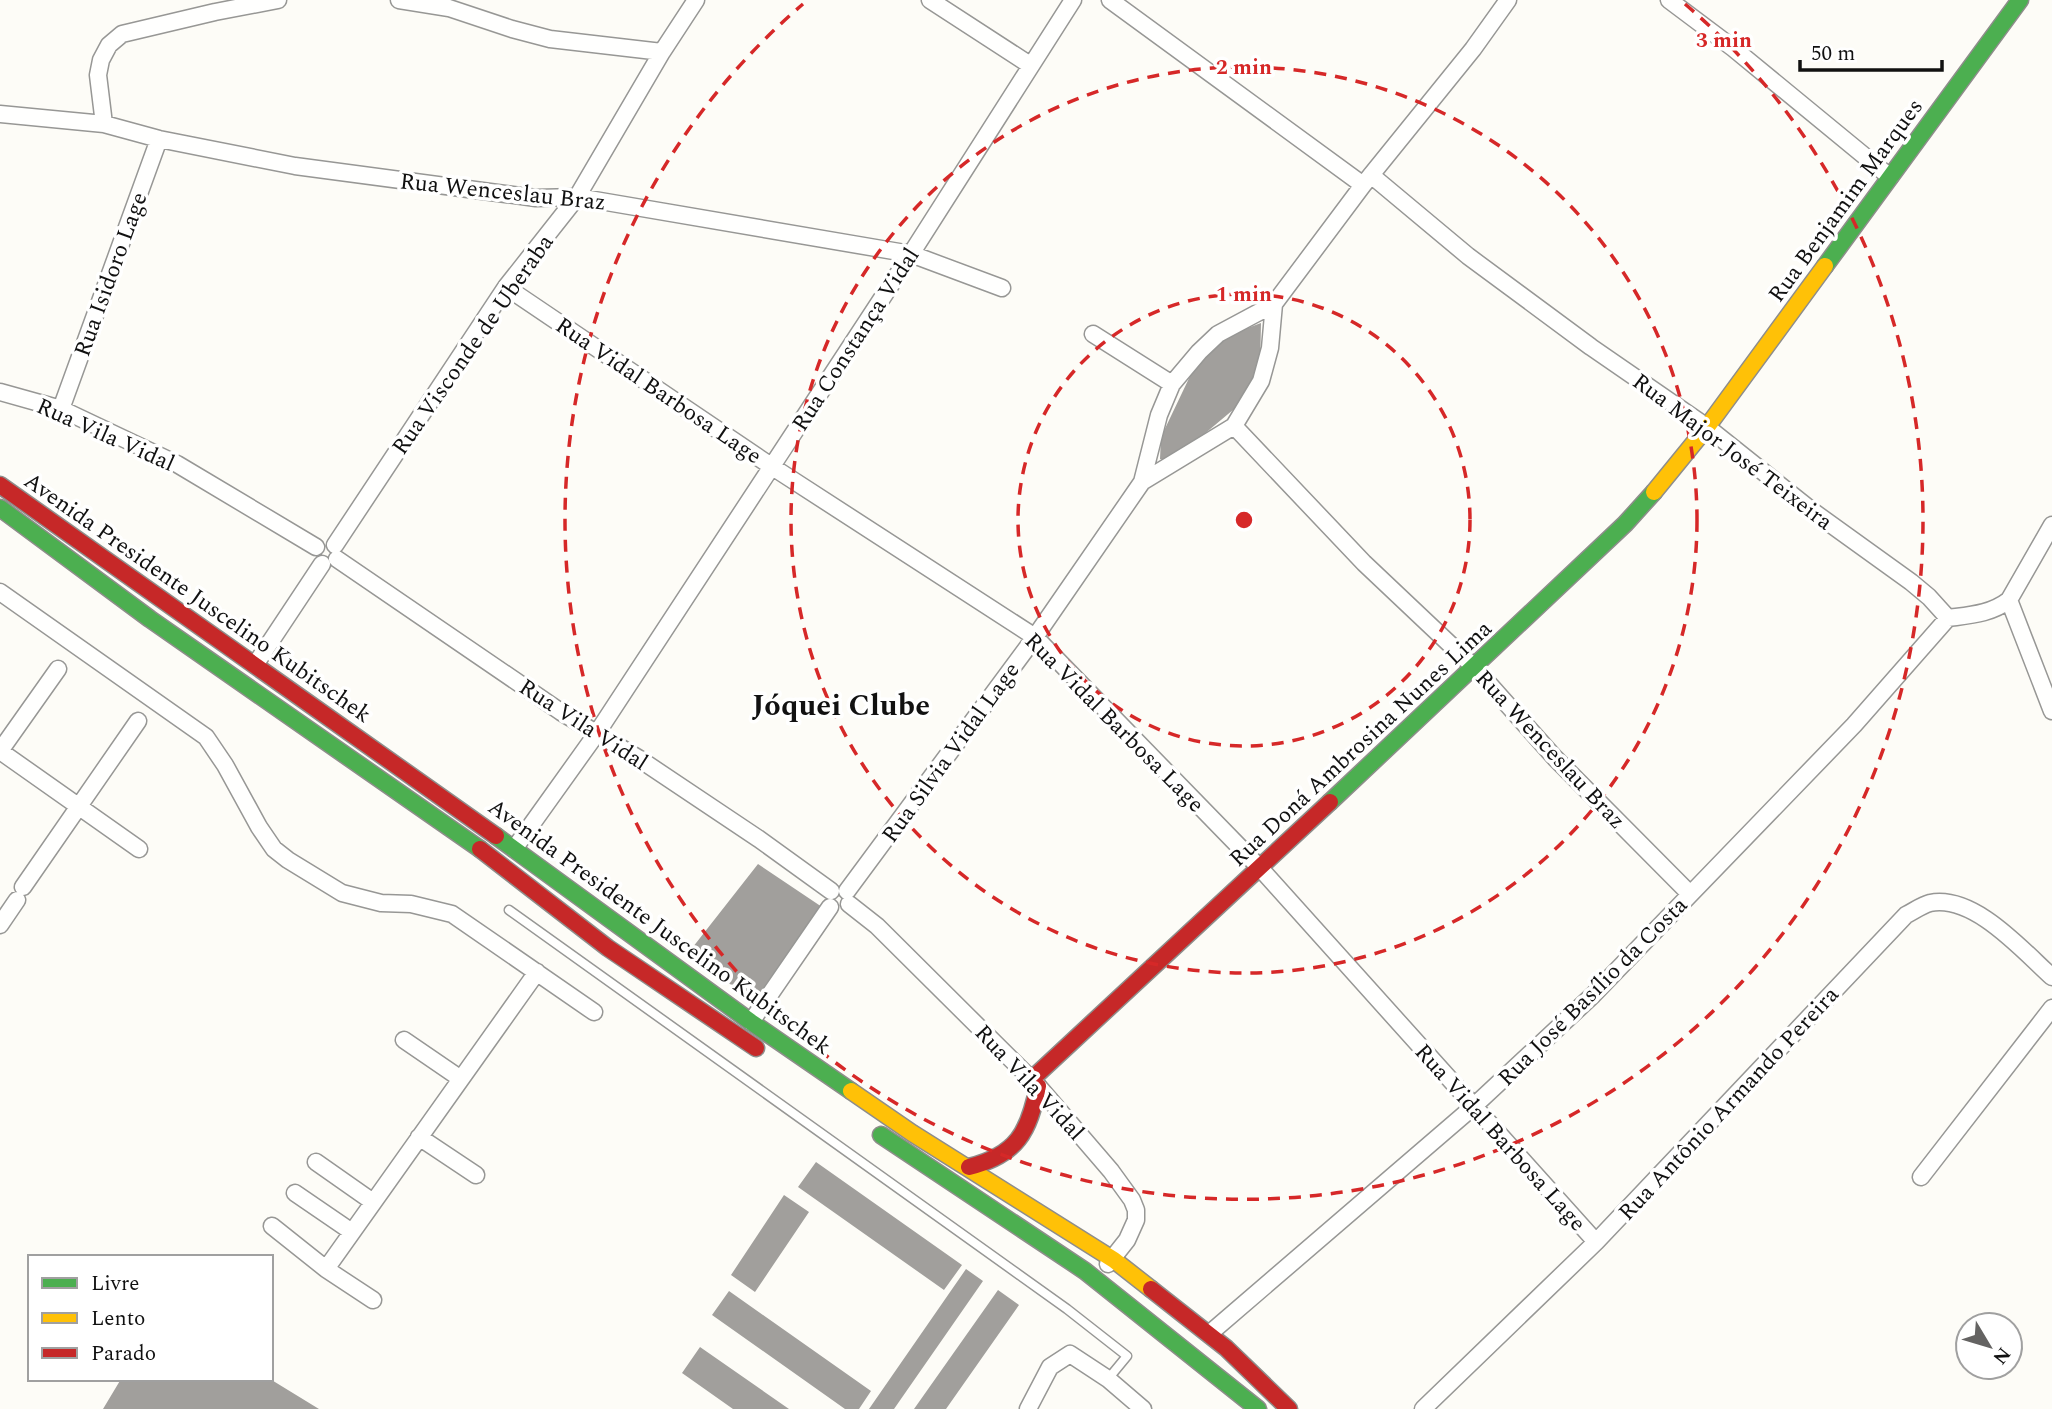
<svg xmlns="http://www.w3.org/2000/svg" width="2052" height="1409" font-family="Spectral,serif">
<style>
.building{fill:#a19f9c}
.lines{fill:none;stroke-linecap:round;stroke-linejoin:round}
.lane-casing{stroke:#979795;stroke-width:11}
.street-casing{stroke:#979795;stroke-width:19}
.fast-casing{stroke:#8e8d8b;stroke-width:19}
.slow-casing{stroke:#8e8d8b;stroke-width:19}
.jam-casing{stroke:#8e8d8b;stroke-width:19}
.lane{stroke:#fffffe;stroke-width:8}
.street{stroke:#fffffe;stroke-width:16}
.fast{stroke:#4caf50;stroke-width:16}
.slow{stroke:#ffc107;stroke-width:16}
.jam{stroke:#c62828;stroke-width:16}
.ring{fill:none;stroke:#d62828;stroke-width:3.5;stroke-dasharray:12 9}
.labels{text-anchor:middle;stroke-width:7;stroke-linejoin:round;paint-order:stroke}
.street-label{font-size:23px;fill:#111;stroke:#fff}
.district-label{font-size:30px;font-weight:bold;fill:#111;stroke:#fff}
.centre{fill:#d62828;stroke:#fff;stroke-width:3.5}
.ring-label{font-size:21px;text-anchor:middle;font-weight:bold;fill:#d62828;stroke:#fff;stroke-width:7;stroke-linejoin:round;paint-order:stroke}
</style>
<rect width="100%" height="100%" fill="#fdfcf7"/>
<!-- building -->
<path class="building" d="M1261,323L1260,370L1240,404L1171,462L1160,459L1161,437L1192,372L1221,338Z
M758,864L822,907L757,1005L689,952Z
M816,1162L962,1265L944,1290L798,1187Z
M784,1195L809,1212L755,1292L731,1275Z
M966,1269L983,1281L894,1409H869Z
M998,1290L1019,1305L946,1409H914Z
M729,1291L871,1391L859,1409H845L712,1315Z
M700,1347L789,1409H733L682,1373Z
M121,1379H270L319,1409H103Z"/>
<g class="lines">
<defs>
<path id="lane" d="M509,910L1067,1309L1127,1356L1108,1379"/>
<path id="street" d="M399,0L449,8L512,29L550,39L662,52
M930,0L1030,65
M1110,0L1363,185
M1669,0L1733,48L1890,177
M0,114L104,124L159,139L295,166L536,198L577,197L911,254L1002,288
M104,124L98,75L101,60L109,45L122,34L215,12L278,0
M1371,175L1468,256L1591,347L1707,427L1811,510L1911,582L1929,597L1948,618C1970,615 1991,614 2009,600L2052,525
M506,287L771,466L1035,637L1260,868L1596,1242
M1093,334L1172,384
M0,392L61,409L177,464L316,547
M61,409L159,139
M1234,426L1364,563L1474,667L1555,758L1690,894
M1142,482L1159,415L1172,384L1199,352L1218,334L1274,304
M335,545L506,287L577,197L662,52L696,0
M337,559L561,712L638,758L759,839L831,891
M0,592L206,737L225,765L259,827L274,849L288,860L342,893L381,903L411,904L452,914L594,1012
M2009,600L2052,711
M255,665L322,564
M0,751L139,849
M0,751L58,669
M514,849L597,733L911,254L1073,0
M23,887L138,721
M847,891L1035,637L1142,482L1234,426L1261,381L1270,348L1274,304L1363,185L1473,49L1508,0
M849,904L877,926L1038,1086L1111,1171L1132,1200L1136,1210V1220L1127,1240L1108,1264
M0,925L17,900
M751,1022L830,907
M404,1040L461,1079
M419,1137L476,1175
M316,1162L373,1202
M1921,1177L2052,1008
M295,1193L352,1232
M272,1226L326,1269L373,1300
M326,1269L537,972
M1209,1334L1473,1107L1593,995L1854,725L1948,618
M1028,1409L1050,1367L1070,1354L1108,1379L1143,1409
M1423,1409L1596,1242L1906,915C1914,911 1922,905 1930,903C1974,894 2023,951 2052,977"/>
<path id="fast" d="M1825,266L2020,0
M0,508L150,619L480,849
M1330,802L1625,524L1654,492
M496,836L751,1022L851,1091
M881,1135L1085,1271L1258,1409"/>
<path id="slow" d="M1654,492L1707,427L1825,266
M851,1091L912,1133L1114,1260L1151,1289"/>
<path id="jam" d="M0,485L496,836
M480,849L608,948L756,1048
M1032,1079L1330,802
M969,1167C1017,1155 1029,1132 1038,1086
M1151,1289L1226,1348L1289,1409"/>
</defs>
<!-- lane casing -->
<use href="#lane" class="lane-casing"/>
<!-- street casing -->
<use href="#street" class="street-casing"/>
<!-- fast casing -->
<use href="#fast" class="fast-casing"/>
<!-- slow casing -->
<use href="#slow" class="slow-casing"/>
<!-- jam casing -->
<use href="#jam" class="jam-casing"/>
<!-- lane -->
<use href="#lane" class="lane"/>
<!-- street -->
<use href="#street" class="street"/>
<!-- fast -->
<use href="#fast" class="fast"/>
<!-- slow -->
<use href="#slow" class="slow"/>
<!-- jam -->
<use href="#jam" class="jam"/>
</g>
<!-- distance rings -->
<g class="ring">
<circle cx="1244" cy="520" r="226"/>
<circle cx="1244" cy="520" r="453"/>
<path d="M1685 4A679 679 0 1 1 803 4"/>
</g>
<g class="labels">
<!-- street labels -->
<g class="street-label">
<text transform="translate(503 191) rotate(6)" y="8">Rua Wenceslau Braz</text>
<text transform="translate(1845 200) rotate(-54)" y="8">Rua Benjamim Marques</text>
<text transform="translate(110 274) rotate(-70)" y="8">Rua Isidoro Lage</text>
<text transform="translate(855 339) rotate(-57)" y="8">Rua Constança Vidal</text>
<text transform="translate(472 344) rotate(-55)" y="8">Rua Visconde de Uberaba</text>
<text transform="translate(659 390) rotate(34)" y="8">Rua Vidal Barbosa Lage</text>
<text transform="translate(106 434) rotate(24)" y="8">Rua Vila Vidal</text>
<text transform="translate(1733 451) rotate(37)" y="8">Rua Major José Teixeira</text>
<text transform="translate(198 597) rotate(35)" y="8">Avenida Presidente Juscelino Kubitschek</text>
<text transform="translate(1115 722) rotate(45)" y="8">Rua Vidal Barbosa Lage</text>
<text transform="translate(584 724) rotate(33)" y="8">Rua Vila Vidal</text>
<text transform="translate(1360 743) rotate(-43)" y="8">Rua Doná Ambrosina Nunes Lima</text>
<text transform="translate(1551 749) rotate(47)" y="8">Rua Wenceslau Braz</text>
<text transform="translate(950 752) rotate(-54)" y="8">Rua Silvia Vidal Lage</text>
<text transform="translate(660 926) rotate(36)" y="8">Avenida Presidente Juscelino Kubitschek</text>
<text transform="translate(1592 991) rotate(-45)" y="8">Rua José Basílio da Costa</text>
<text transform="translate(1030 1082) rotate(47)" y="8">Rua Vila Vidal</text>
<text transform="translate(1728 1103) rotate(-47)" y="8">Rua Antônio Armando Pereira</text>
<text transform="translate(1501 1137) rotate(48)" y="8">Rua Vidal Barbosa Lage</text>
</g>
<!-- district labels -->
<g class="district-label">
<text x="841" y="715">Jóquei Clube</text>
</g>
</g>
<circle cx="1244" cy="520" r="10" class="centre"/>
<g class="ring-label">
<text x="1724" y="47">3 min</text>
<text x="1244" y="74">2 min</text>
<text x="1244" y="301">1 min</text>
</g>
<!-- legend -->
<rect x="28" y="1255" width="245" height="126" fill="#ffffff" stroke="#a0a0a0" stroke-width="2"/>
<rect x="42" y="1278" width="35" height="10" fill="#4caf50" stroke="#a0a0a0" stroke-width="2"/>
<text x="91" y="1290" font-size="21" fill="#111111">Livre</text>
<rect x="42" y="1313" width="35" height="10" fill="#ffc107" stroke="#a0a0a0" stroke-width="2"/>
<text x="91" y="1325" font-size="21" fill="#111111">Lento</text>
<rect x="42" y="1348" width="35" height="10" fill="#c62828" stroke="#a0a0a0" stroke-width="2"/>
<text x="91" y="1360" font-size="21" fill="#111111">Parado</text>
<!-- north arrow -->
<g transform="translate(1989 1346) rotate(128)"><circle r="33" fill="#ffffff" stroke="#a0a0a0" stroke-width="2"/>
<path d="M0-5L12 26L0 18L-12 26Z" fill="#646362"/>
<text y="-10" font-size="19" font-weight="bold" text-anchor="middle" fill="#111111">N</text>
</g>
<!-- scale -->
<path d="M1800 60v10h142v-10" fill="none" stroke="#111111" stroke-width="3.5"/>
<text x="1811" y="60" font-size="21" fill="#111111" stroke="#ffffff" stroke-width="5" paint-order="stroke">50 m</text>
</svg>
